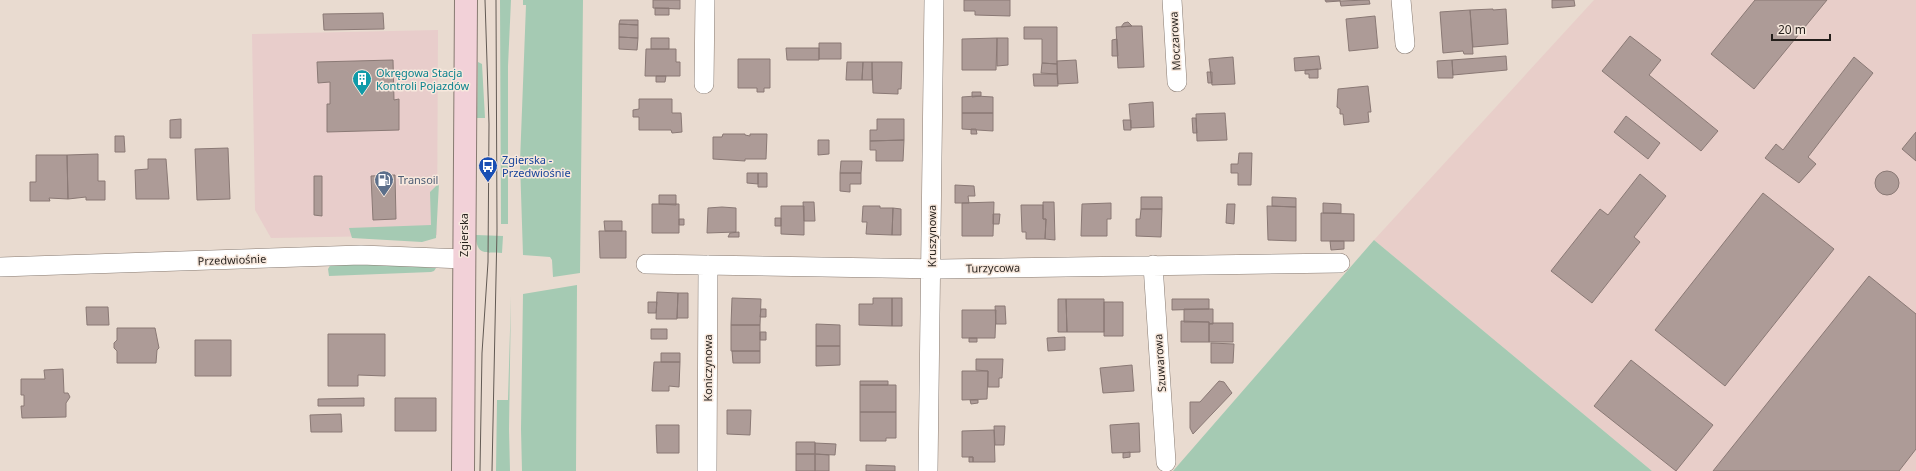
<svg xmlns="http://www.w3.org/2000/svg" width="1916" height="471" font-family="'Noto Sans',sans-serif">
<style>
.commercial{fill:#e8cdcb}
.industrial{fill:#e8cec9}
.green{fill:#a5cab3}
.building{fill:#ad9b97;stroke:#8a7975}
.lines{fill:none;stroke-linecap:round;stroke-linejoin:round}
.minor-casing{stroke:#877a71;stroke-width:20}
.secondary-casing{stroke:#877a71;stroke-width:24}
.minor{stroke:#fff;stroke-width:19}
.secondary{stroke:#f2d1d8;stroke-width:22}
.tram{stroke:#625a54;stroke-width:1}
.labels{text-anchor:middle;stroke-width:3;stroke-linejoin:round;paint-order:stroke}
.street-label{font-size:11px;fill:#241f1b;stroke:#f7e8dd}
.culture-label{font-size:11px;fill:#0d838f;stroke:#f7e8dd;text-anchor:start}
.transit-label{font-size:11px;fill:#164399;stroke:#f7e8dd;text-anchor:start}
.service-label{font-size:11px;fill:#4e5e75;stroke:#f7e8dd;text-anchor:start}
</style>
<rect width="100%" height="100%" fill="#e9dbd0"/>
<!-- commercial -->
<path class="commercial" d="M438,30L437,235L271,238L255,210L252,34Z"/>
<!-- industrial -->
<path class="industrial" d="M1594,0H1916V471H1652L1374,240Z"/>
<!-- green -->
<path class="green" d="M500,0H511L508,66V224H501Z
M523,0H583L580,273L553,277L552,260L550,257L523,255L520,162L526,5H523Z
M478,62L482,64L485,118H477Z
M439,183L436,238L422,242L352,238L349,228L431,225L430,192Z
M476,235L503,236L502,253C486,252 476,256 476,235Z
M1374,240L1652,471H1173Z
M371,263L436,268L434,271L431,272L329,276L328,269L331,264Z
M577,285L576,471H522L521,429L523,294Z
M511,296L509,429L510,471H496L497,400H508Z"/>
<!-- building -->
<path class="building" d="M653,0H680V9L653,8Z
M964,0H1010V16L975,15V11H964Z
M1325,0H1340V1L1326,2Z
M1369,0L1370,4L1341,6L1340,1Z
M1552,0H1574L1575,6L1552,8Z
M1755,0H1827L1754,89L1711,54Z
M655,8H669V15H655Z
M1493,9V10L1506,9L1508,44L1473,47L1470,10Z
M1470,10L1473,54H1464L1463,51L1443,53L1440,12Z
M383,13L384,29L324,30L323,14Z
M1375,16L1378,48L1349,51L1346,19Z
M620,20H638V25L619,24Z
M1128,22L1132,26L1121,27L1124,23Z
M619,24L638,25V38L619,37Z
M1132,26H1142L1144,67L1118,68L1116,27Z
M1024,27H1057V64L1042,63V39H1024Z
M1630,36L1661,60L1649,75L1718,131L1701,151L1602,71Z
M619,37L638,38L637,50L619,49Z
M651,38H669V49H651Z
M997,38L996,70H962V39Z
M997,38H1008V65L997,66Z
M1117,39L1118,56H1112V40Z
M819,43H841V59H819Z
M786,48H819V60H787Z
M646,49H676V62H680V76H645Z
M1319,56L1321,69L1295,71L1294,58Z
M1506,56L1507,70L1453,75L1452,60Z
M1233,57L1235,84L1212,85L1209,59Z
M1854,57L1873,73L1808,157L1816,164L1799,183L1765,158L1776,144L1783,150Z
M738,59H770V88H764V92H757V88H738Z
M393,60L394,100L399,99V130L327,132V104H330V82L318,83L317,62Z
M1076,60L1078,83L1058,84L1057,61Z
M1452,60L1453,78H1438L1437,61Z
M847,62H863L862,80H846Z
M863,62H872V80H862Z
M872,62H902L901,89H898V94L873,93Z
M1042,63L1057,64V74L1041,73Z
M1318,69V78H1309V74H1305V70Z
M1207,72H1212V83H1208Z
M1033,74H1057L1058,86H1034Z
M656,76H666L665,82H656Z
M1368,86L1371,112H1368L1369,122L1344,125L1343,114H1340V109L1337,107L1338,89Z
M972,92H981V96L972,97Z
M976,96L993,97V113H962V97Z
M639,99H672V113H681L682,132L672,133L671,130H639V117H633V110L639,109Z
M1153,102L1154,127L1131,128L1129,104Z
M962,113H993V131L962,129Z
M1225,113L1227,140L1197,141L1196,114Z
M1626,116L1660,143L1648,159L1614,132Z
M1192,118H1196L1197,133H1193Z
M181,119V138H170V120Z
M877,119H904V140L870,141V130H877Z
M1123,120H1131V130H1124Z
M971,129H976L977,134H971Z
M1916,132V161L1902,149Z
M723,134H745V135L750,136V134H767L766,159H745V161L713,159V137H722Z
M115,136H124L125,152H115Z
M818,140H829V154L818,155Z
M904,140L903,161H876V150H870V141Z
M228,148L230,199L197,200L195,149Z
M1239,153H1252L1251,185H1238V173H1231V164H1238Z
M98,154V181H105V200H86V197L68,199L67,155Z
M36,155H67L68,199L49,198L50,201H30V182H36Z
M148,159H166L169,199H136L135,170L148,169Z
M841,161H862L861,173H840Z
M1875 183a12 12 0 1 1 24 0a12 12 0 1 1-24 0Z
M747,173H758V184L747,183Z
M758,173H767V187H758Z
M840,173H861V184H850V192L840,191Z
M1640,174L1666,196L1634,237L1640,242L1592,303L1551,271L1600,209L1608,215Z
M395,175L396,219L373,220L371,176Z
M314,176H322V216L314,215Z
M955,185L974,186L975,196H968L969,203H955Z
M1763,193L1834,249L1725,386L1655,330Z
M659,195H676V205L659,204Z
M1141,197H1162V209H1141Z
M1272,197L1296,198V207L1272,206Z
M803,202H814L815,221H804Z
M994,202L993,236H962V203Z
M1043,202H1054L1055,240L1045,239L1046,219H1043Z
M1111,203V219H1107V236H1081L1082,204Z
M1323,203L1341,204V213H1323Z
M652,204H679V233H652Z
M1227,204H1235L1234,224L1226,223Z
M1021,205H1043V219H1046L1045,239H1026V232H1022Z
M781,206H804V235L781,234Z
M863,206H880V208H893L892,235L866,234L867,222H862Z
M1267,206L1296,207V241L1268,240Z
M722,207L736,208V232L707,233L708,208Z
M893,208L901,209V235H892Z
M1141,209H1162L1161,237L1136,236V219H1140Z
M1321,213L1354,214V241H1321Z
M993,214H1000L999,224H993Z
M775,218H781V226H775Z
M679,219H684V225H679Z
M604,221H622V231H605Z
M599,231H626V258H600Z
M739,232V237H728L730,233Z
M1330,241H1344V249L1331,250Z
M1869,276L1916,314V449L1899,471H1713Z
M657,292L678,293L677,319H656Z
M678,293H688V318H677Z
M732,298L761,299L760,325H731Z
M873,298H892V326L859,325V304H873Z
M892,298H902V326H892Z
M1058,299H1066L1067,332H1058Z
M1066,299H1104V332H1067Z
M1172,299H1209V309L1172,310Z
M648,302H657L656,313H648Z
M1104,302H1123V336H1104Z
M995,306H1005L1006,324H996Z
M86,307H108L109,325H87Z
M761,309H766V317H760Z
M1184,309H1213V324H1209V322H1184Z
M962,310H996L995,338H962Z
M1181,321L1209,322V342H1181Z
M1213,323H1233V342H1209V324Z
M816,324L840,325V346H816Z
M731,325H760V351H731Z
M117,328H155L159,348L157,350L156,363H117V351L114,348V343L117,340Z
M651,329H667V339H651Z
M760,332H766V340H760Z
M328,334H385V376L358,375V386H328Z
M1065,337V350L1048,351L1047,338Z
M969,338H977V342H969Z
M195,340H231V376H195Z
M1211,343L1234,344L1233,363H1211Z
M816,346H840V365L816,366Z
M732,351H760V363H733Z
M661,353H680V362H661Z
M976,359H1003L1002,378H999V387H988V371L976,370Z
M1631,360L1713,425L1676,471L1594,406Z
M654,362H680L679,387L669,386V391H652Z
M1132,365L1134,391L1103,393L1100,368Z
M63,369L64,393H68L70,397L66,403V417L22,418L21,406H24V395H21V379H45L44,370Z
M962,371H988L987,399L962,400Z
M860,381H888V385H860Z
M1219,381L1224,382L1232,393L1193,434L1190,428V402H1200Z
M860,385H896V412H860Z
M364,398V406H318V399Z
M395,398H436V431H395Z
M970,400H978V403L971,404Z
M727,410H751L750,435L727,434Z
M860,412H896V438H886V441H860Z
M341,414L342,432H311L310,415Z
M1139,423L1140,452L1112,453L1110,425Z
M656,425H679V453H657Z
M994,426H1005L1004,445H995Z
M994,430L995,462H973V457H962V431Z
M796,442H815V454H796Z
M815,443L836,444L835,455L815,454Z
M1130,452V457L1123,458V453Z
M796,454H815V471H796Z
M815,454L829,455V471H815Z
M969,457H973V462H969Z
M866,465L895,466V471H866Z"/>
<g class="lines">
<defs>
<path id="minor" d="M1172,0L1177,82
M1401,0L1405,44
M704,84L705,0
M646,264L941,269L1340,263
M1153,265L1166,462
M0,267L361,255L464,259
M707,471L708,265
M928,471L934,0"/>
<path id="secondary" d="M463,471L466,0"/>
</defs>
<!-- minor casing -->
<use href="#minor" class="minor-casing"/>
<!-- secondary casing -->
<use href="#secondary" class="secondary-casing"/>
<!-- minor -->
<use href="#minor" class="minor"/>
<!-- secondary -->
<use href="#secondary" class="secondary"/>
<!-- tram -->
<path class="tram" d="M480,471L482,353L488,262L489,124L485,0
M492,471L497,230L496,0"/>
</g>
<!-- icons -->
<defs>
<symbol id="building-pin" viewBox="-11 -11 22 30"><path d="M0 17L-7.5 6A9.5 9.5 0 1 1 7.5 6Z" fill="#0f9aa8" stroke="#f7e8dd"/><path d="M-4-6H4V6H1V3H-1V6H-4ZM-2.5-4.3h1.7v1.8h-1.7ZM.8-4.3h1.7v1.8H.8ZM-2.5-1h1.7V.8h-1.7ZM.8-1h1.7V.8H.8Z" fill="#fff"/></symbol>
<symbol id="bus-pin" viewBox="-11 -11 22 30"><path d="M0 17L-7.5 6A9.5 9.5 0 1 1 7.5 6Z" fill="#1a4fb4" stroke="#f7e8dd"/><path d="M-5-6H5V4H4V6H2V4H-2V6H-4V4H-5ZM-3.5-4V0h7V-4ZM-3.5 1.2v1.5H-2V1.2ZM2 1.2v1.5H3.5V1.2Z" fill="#fff"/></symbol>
<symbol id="fuel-pin" viewBox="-11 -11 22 30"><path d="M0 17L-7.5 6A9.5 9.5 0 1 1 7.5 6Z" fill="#5c6f8a" stroke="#f7e8dd"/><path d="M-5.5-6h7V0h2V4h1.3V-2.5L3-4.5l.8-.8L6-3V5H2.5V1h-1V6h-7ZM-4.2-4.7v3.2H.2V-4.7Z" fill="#fff"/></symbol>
</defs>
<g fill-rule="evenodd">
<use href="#building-pin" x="351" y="68" width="22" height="30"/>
<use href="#bus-pin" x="477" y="155" width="22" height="30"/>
<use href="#fuel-pin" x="373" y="169" width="22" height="30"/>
</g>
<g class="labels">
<!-- street labels -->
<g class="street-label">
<text transform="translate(1175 41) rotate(-93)" y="4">Moczarowa</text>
<text transform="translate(464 235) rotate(-90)" y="4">Zgierska</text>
<text transform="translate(932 236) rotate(-90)" y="4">Kruszynowa</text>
<text transform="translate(232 260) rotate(-2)" y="4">Przedwiośnie</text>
<text transform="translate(993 268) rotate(-1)" y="4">Turzycowa</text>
<text transform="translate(1160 363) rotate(-94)" y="4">Szuwarowa</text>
<text transform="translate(708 368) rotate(-90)" y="4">Koniczynowa</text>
</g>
<!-- culture labels -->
<g class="culture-label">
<text x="376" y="77">Okręgowa Stacja<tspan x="376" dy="13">Kontroli Pojazdów</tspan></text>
</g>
<!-- transit labels -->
<g class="transit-label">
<text x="502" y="164">Zgierska -<tspan x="502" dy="13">Przedwiośnie</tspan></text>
</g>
<!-- service labels -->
<g class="service-label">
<text x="398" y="184">Transoil</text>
</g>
</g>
<!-- scale -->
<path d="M1772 34v6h58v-6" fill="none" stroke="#241f1b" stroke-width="2"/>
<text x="1778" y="34" font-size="12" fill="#241f1b" stroke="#f7e8dd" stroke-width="3" paint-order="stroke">20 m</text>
</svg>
